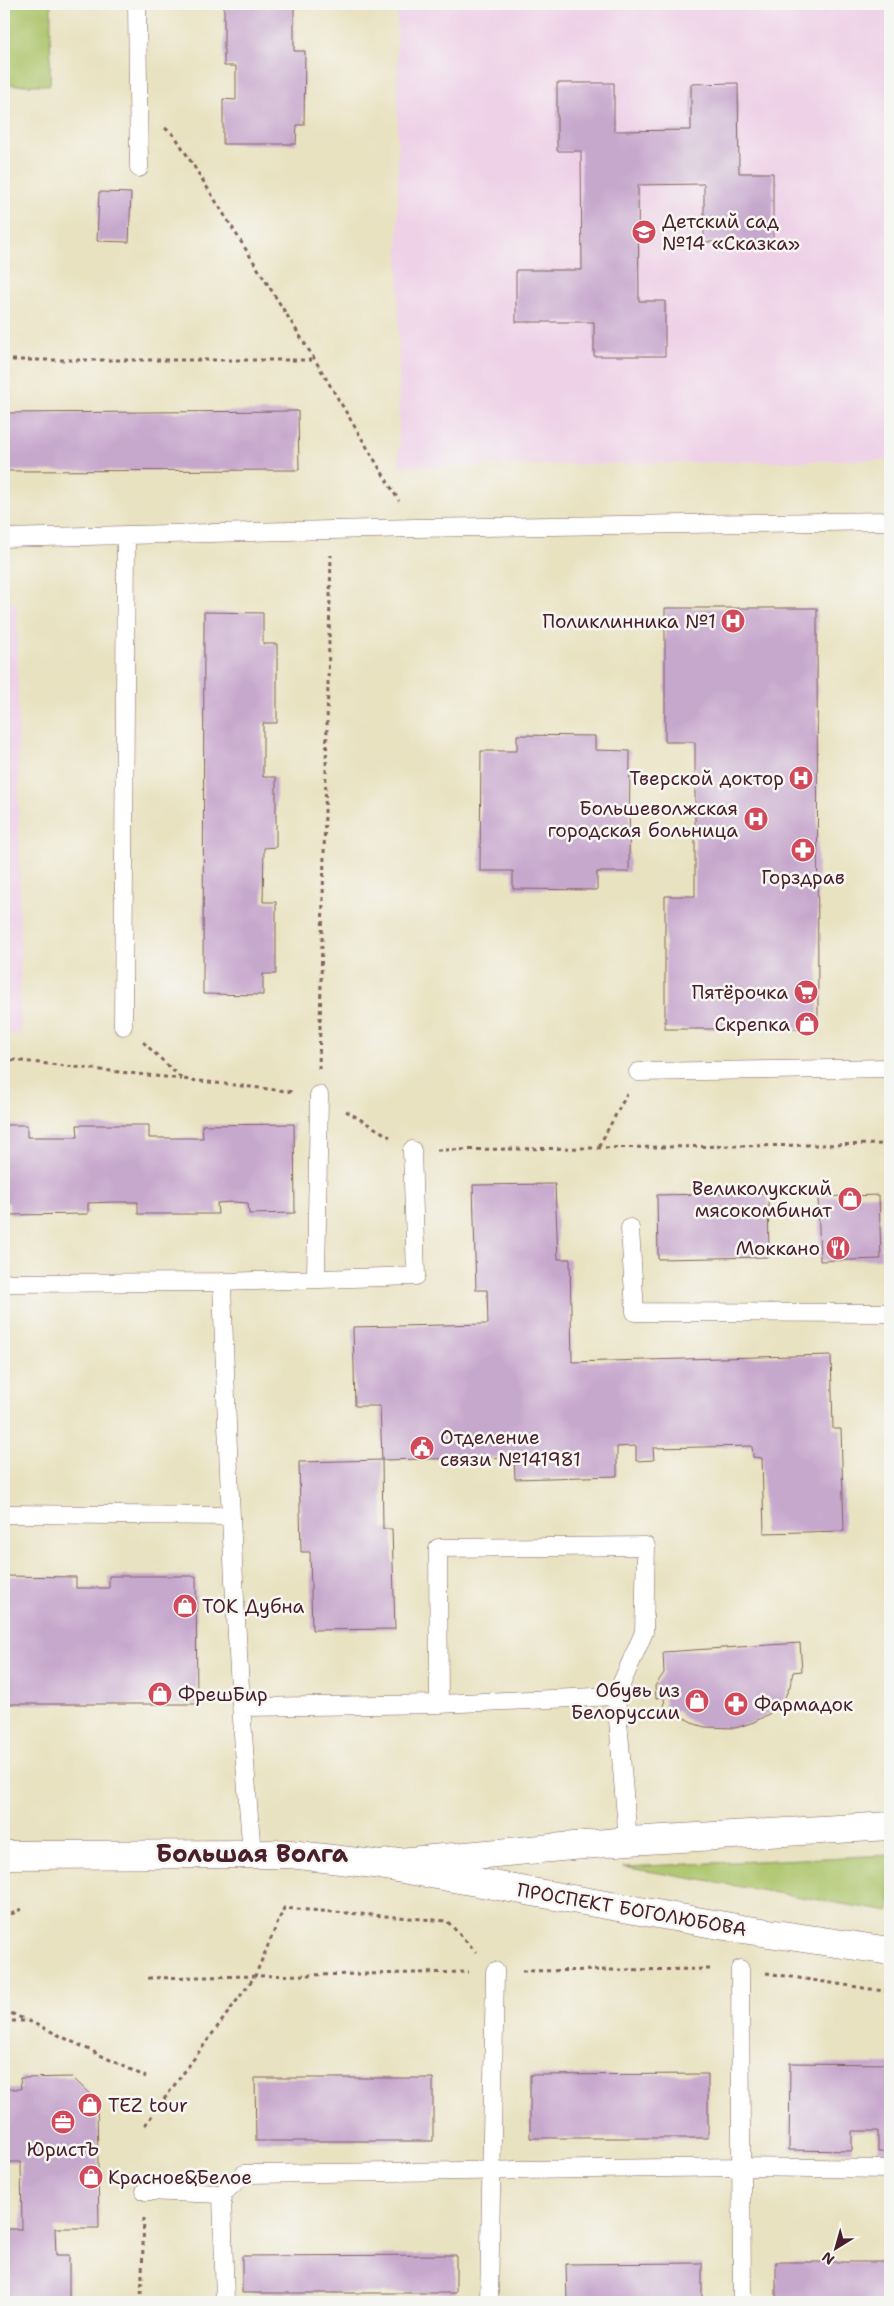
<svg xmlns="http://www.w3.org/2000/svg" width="894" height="2306" font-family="'Shantell Sans',sans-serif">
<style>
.built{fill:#eed0e7}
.green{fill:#abc469;stroke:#7a724a}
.building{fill:#c7a8cd}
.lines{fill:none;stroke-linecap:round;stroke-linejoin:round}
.service-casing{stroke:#826360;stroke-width:19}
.tertiary-casing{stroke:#826360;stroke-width:29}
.secondary-casing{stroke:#826360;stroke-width:29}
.path{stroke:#826360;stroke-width:3;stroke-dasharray:4 4;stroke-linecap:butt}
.service{stroke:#fff;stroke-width:18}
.tertiary{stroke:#fff;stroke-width:28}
.secondary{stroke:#fff;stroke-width:28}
.labels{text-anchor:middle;stroke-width:5;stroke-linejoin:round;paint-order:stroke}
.poi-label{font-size:19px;fill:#4a1f2b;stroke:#f6f6f2;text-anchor:end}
.street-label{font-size:19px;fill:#4a1f2b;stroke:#f6f6f2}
.district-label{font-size:24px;font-weight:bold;fill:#4a1f2b;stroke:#f6f6f2}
</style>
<rect width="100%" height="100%" fill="#f6f6f2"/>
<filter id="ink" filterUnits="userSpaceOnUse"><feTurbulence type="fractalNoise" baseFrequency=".02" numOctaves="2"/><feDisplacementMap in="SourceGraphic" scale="10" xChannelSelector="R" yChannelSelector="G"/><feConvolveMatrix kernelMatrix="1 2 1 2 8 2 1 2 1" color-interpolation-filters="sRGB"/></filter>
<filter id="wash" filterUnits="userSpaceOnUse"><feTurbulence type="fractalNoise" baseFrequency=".0096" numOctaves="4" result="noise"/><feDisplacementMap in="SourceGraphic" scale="20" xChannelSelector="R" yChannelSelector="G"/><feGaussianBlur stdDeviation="1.12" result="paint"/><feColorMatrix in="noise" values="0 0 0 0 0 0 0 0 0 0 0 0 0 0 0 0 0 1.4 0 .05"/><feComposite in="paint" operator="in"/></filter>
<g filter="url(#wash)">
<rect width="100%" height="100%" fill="#e9e2c1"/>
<!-- built -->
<path class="built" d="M397,4H890V460L399,467Z
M4,603H17L21,1034H4Z"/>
<!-- green -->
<path class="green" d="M4,4H51L50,85H4Z
M890,1855V1912L623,1867Z"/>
<g id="blocks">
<!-- building -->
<path class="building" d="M224,4H294V51H305L304,125H297L296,144H223V99L236,100V66H224Z
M557,83H614V131L691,130V84L738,83L739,173H773V241L704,242V184L638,185L639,301H665V356H594V322H516V270H582L581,151H557Z
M99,192L131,193L129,242L97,241Z
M298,411L299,470L4,471V413Z
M665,608H817L818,1029H665V896H695V742H665Z
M204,612L263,613V644H277V723H263V777H276V847L264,848L263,902H276V974H263V995L203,994Z
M517,735L595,736V750L630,751L629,872H597V890L513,889V871H480L481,751H517Z
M294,1124L295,1213L249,1214L248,1203L233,1202L217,1203L218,1214H138V1202H113L88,1203V1214L9,1215V1203H4V1125H27V1137H78L77,1125H149V1138H203L202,1125Z
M555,1184L558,1259H570L572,1362L831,1355L833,1429H841L844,1531L764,1533L762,1458L753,1457L752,1446L653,1448L654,1460L636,1461V1446L617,1447V1476L515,1479L514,1457L382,1460L380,1406H355L353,1327L488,1324L487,1290H476L473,1185Z
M768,1193L769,1257L658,1259L657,1195Z
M879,1195L881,1259L820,1261L818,1197Z
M382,1460L383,1529H392L395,1629L312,1630L310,1552H301L299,1462Z
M5,1576L76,1577V1588H109V1576H196L197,1704H4Z
M800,1643L802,1671L793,1672L790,1686L784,1699L772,1712L754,1722L735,1728L705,1727L695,1724L683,1717L677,1710L665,1711L664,1697L656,1698L655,1686L664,1673L663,1652Z
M790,2063L890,2064V2152H878V2131H852V2151L789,2150Z
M708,2074V2138H530V2075Z
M72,2077L97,2101L99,2228H55L56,2255H69V2302H4V2229H22L21,2162H4V2089H21L20,2078Z
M255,2078H433V2141H256Z
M456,2255V2293H242V2256Z
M776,2262H890V2302H776Z
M702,2263V2302H567L566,2264Z"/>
</g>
</g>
<g filter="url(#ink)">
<use href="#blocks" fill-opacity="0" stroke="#826360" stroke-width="1"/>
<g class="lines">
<defs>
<path id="service" d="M137,4L139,168
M4,538L415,528L890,521
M123,1026L126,535
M638,1072L890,1068
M630,1228L635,1312L890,1313
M316,1279L319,1095
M222,1282L416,1276L412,1150
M4,1283L222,1282C228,1473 236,1664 252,1854
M4,1514L230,1516
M439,1704L438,1548L646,1546L644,1632L616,1696L628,1841
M242,1707L439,1704L616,1696
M740,1969L742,2302
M145,2191L222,2194L225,2302
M222,2194L244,2174L741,2167L890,2169
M489,2302L495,1971"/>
<path id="tertiary" d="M388,1863L628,1841L890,1826"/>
<path id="secondary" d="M4,1855L290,1854L374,1864L742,1929L890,1951"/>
</defs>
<!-- service casing -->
<use href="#service" class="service-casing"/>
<!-- tertiary casing -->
<use href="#tertiary" class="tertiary-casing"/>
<!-- secondary casing -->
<use href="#secondary" class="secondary-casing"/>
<!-- path -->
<path class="path" d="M165,128L175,136L315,360L399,501
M4,360H315
M143,1042L182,1079L294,1092
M4,1059L182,1079
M319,1069L331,555
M346,1111L390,1137
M599,1146L627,1094
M437,1150L889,1144
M4,1918L23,1908
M522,1971L713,1969
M766,1973L890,1992
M148,1978L469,1972
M4,2010L26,2020
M4,2021H29L146,2077
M145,2125L255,1976L284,1908L447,1921L476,1952
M141,2302L144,2218"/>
<!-- service -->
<use href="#service" class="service"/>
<!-- tertiary -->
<use href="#tertiary" class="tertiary"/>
<!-- secondary -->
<use href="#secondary" class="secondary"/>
</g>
</g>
<!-- icons -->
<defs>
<symbol id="school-disc" viewBox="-11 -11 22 22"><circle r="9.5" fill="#d1495b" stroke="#f6f6f2"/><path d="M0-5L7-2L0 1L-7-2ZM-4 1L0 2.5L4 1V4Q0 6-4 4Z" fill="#fff"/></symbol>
<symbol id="hospital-disc" viewBox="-11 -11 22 22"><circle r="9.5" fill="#d1495b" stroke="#f6f6f2"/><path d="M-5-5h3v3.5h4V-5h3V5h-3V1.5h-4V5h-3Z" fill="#fff"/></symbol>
<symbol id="pharmacy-disc" viewBox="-11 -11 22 22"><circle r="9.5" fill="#d1495b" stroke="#f6f6f2"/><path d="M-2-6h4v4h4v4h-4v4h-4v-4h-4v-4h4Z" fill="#fff"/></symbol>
<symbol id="supermarket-disc" viewBox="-11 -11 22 22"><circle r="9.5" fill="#d1495b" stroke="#f6f6f2"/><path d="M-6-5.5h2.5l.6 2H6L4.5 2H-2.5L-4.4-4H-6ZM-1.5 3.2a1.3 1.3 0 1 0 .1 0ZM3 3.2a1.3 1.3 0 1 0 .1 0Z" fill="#fff"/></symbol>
<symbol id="shop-disc" viewBox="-11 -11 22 22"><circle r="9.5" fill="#d1495b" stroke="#f6f6f2"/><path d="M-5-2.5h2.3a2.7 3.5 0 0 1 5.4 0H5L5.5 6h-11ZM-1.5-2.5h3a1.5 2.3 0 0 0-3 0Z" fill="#fff"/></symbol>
<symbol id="restaurant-disc" viewBox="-11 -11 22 22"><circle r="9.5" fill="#d1495b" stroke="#f6f6f2"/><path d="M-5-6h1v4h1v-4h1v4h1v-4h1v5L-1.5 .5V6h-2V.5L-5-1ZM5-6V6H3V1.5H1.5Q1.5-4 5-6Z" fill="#fff"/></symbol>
<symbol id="civic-disc" viewBox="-11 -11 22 22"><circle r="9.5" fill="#d1495b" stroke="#f6f6f2"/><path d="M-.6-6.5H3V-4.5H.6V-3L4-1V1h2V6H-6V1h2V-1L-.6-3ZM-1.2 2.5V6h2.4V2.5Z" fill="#fff"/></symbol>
<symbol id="office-disc" viewBox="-11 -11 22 22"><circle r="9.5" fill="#d1495b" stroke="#f6f6f2"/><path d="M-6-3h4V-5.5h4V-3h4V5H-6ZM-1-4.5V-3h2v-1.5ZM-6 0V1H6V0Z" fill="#fff"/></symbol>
</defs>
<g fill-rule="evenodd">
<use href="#school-disc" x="630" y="218" width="28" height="28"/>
<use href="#hospital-disc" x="719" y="607" width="28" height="28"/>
<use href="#hospital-disc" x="787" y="764" width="28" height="28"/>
<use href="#hospital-disc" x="742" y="805" width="28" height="28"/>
<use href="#pharmacy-disc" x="789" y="836" width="28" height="28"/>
<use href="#supermarket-disc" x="792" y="978" width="28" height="28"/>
<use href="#shop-disc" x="793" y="1010" width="28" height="28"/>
<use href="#shop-disc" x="836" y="1185" width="28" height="28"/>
<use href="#restaurant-disc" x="824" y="1234" width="28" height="28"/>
<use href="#civic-disc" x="408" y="1434" width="28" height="28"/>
<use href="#shop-disc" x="171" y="1592" width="28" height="28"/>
<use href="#shop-disc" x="146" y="1680" width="28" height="28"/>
<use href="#shop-disc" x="683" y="1687" width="28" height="28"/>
<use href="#pharmacy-disc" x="722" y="1690" width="28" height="28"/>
<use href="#shop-disc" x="76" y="2091" width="28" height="28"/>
<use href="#office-disc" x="49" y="2108" width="28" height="28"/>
<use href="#shop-disc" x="77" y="2163" width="28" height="28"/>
</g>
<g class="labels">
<!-- poi labels -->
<g class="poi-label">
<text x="662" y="228" text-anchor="start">Детский сад<tspan x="662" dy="22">№14 «Сказка»</tspan></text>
<text x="716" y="628">Поликлинника №1</text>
<text x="784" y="785">Тверской доктор</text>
<text x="738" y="815">Большеволжская<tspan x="738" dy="22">городская больница</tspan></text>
<text x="803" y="884" text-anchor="middle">Горздрав</text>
<text x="788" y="999">Пятёрочка</text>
<text x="790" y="1031">Скрепка</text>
<text x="832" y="1195">Великолукский<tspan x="832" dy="22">мясокомбинат</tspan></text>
<text x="820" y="1255">Моккано</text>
<text x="440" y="1444" text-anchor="start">Отделение<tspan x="440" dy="22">связи №141981</tspan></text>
<text x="202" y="1613" text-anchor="start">ТОК Дубна</text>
<text x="680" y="1697">Обувь из<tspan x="680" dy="22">Белоруссии</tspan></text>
<text x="178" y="1701" text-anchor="start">ФрешБир</text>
<text x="754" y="1711" text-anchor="start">Фармадок</text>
<text x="108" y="2112" text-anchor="start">TEZ tour</text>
<text x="63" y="2156" text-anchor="middle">ЮристЪ</text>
<text x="108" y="2184" text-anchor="start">Красное&amp;Белое</text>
</g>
<!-- street labels -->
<g class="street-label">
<text transform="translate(632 1909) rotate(10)" y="7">ПРОСПЕКТ БОГОЛЮБОВА</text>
</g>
<!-- district labels -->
<g class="district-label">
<text x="252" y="1862">Большая Волга</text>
</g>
</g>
<!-- margin -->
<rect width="894" height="2306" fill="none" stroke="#f6f6f2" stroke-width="20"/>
<!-- north arrow -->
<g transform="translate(836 2248) rotate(217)" stroke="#f6f6f2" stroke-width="4" paint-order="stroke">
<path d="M0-4L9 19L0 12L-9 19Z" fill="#4a1f2b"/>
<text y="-8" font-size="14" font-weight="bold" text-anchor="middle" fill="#4a1f2b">N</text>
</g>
</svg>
